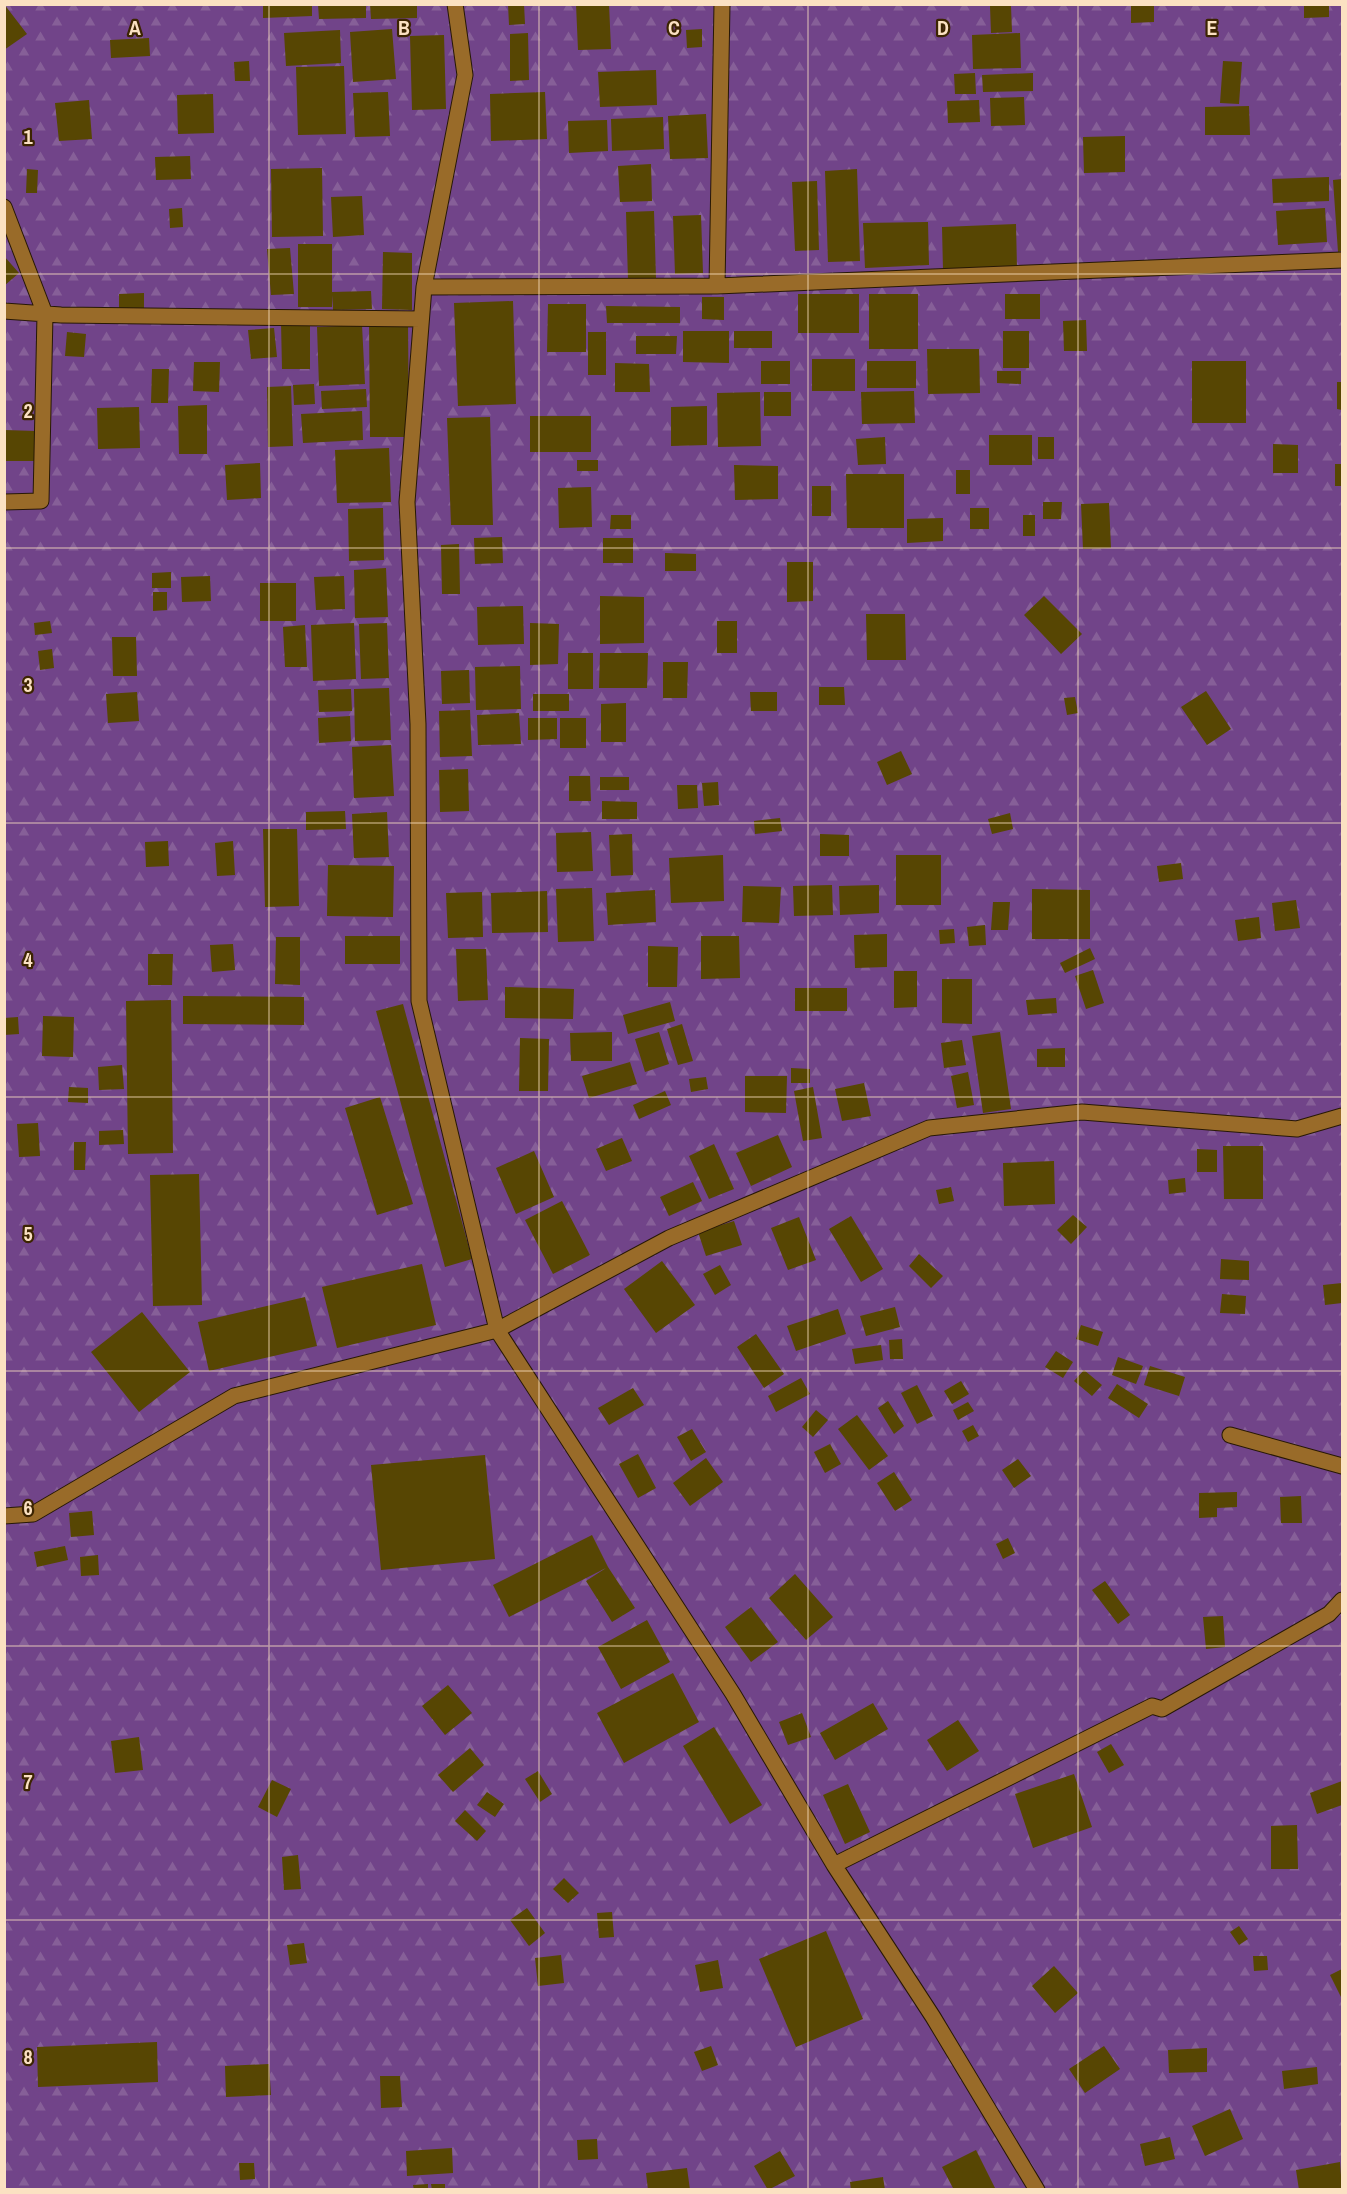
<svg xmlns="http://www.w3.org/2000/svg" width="1347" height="2194" font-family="'Archivo Narrow',sans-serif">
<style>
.forest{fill:url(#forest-firs)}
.building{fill:#574603}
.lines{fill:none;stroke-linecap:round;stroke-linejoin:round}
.minor-casing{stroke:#271805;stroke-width:17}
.minor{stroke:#996b29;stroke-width:15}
.grid{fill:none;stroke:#fbe1c2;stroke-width:1.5;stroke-opacity:0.55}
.grid-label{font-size:20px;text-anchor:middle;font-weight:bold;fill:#fbe1c2;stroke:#3c2401;stroke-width:4.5;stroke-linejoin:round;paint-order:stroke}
</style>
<defs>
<pattern id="forest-firs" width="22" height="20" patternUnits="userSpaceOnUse" patternTransform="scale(1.5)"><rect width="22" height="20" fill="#714489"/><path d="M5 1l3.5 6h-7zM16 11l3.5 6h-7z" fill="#865f98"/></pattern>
</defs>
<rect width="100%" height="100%" fill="#462e0b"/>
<!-- forest -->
<path class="forest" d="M5,5H1342V2189H5Z"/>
<!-- building -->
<path class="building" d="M4,4L27,34L4,50Z
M263,4H312V16L263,18Z
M318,4H366V18L319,19Z
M370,4H417V18L371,19Z
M508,4H524L525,24L509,25Z
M576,4H609L611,49L578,50Z
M1131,4H1154V22L1131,23Z
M1304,4H1329V17L1304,18Z
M990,6H1011L1012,32L991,33Z
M392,29L396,79L353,82L350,32Z
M702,29V47L687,48L686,30Z
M340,30L341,63L286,66L284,33Z
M528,33L529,80L510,81V34Z
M1020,33L1021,68L973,69L972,35Z
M444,35L446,109L412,110L410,36Z
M149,38L150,56L111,58L110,40Z
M249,61L250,81H235L234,62Z
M1223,61L1242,62L1239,104L1220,103Z
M344,66L346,134L298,135L296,67Z
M656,70L657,105L600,107L598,72Z
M975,73L976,94H955L954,74Z
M1033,73V91L983,92L982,75Z
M388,92L390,136L355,137L353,93Z
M545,92L547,139L491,141L490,94Z
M213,94L214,133L178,134L177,95Z
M1024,97L1025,125L991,126L990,98Z
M89,100L92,139L59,141L55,103Z
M979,100L980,122L948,123L947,101Z
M1249,106L1250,135H1205V107Z
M706,114L708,158L670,159L668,116Z
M663,117L664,149L612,151L611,119Z
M607,120L608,151L569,153L568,121Z
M1125,136V172L1084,173L1083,137Z
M190,156L191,179L156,180L155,157Z
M651,164L652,201L620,202L618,166Z
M322,168L323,236L272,237L271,169Z
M27,169L38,170L37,193H26Z
M857,169L860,261L828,262L825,171Z
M1329,177V201L1273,203L1272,179Z
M1342,179V251L1338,252L1333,180Z
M817,181L819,250L795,251L792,182Z
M362,196L364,235L333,237L331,197Z
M182,208L183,227L170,228L169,209Z
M1325,208L1327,242L1278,245L1276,211Z
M654,211L656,279L628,280L626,212Z
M701,215L703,273L675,274L673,216Z
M928,222L929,265L865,268L863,223Z
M1016,224L1017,268L943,270L942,227Z
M298,244H332V292L371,291L372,309L333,310V295L332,307H298Z
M290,248L294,294L271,295L267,249Z
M383,252L412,253V310L382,309Z
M4,256L19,273L4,286Z
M144,293V311L119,312V294Z
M798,294H859V333H798Z
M869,294H918V349H869Z
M1005,294H1040V319H1005Z
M702,297H724V320L702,319Z
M513,301L516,404L458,406L454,303Z
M548,304H586V352H547Z
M606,306L680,307V323H607Z
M1086,320L1087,351H1064L1063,321Z
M310,321V369H282L281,322Z
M369,323H408L409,437H370Z
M362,325L365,384L319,386L317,327Z
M274,328L277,357L251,359L248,330Z
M683,331H729V363L683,362Z
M734,331H772V348H734Z
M1003,331H1029V368H1003Z
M67,332L86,334L84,357L65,356Z
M588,332H606V375H588Z
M636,336H677L676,354H636Z
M927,349H979L980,393L928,394Z
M812,359H855V391H812Z
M761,361H790V384H761Z
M867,361H916V388H867Z
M1192,361H1246V423H1192Z
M194,362H220L219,392L193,391Z
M615,363L649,364L650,392H615Z
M152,369H169L168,403H151Z
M997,371H1021V384L997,383Z
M1337,382H1342V410L1337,409Z
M314,384L315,404L294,405L293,385Z
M291,386L293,446L268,447L267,387Z
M366,389L367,407L322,409L321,391Z
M914,391L915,423L862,424L861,392Z
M760,392L761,446L718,447L717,393Z
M764,392H791V416H764Z
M207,405V454H179L178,406Z
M707,406V445L671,446V407Z
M139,407L140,448L98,449L97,408Z
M362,411L363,440L303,443L301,414Z
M530,416H591V452H530Z
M490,417L493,525H451L447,418Z
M4,430L36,431V461H4Z
M989,435H1032V465H989Z
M885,437L886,464L858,465L856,439Z
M1038,437H1054V459H1038Z
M1273,444L1298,445V473H1273Z
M389,448L391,502L337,503L335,450Z
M577,460H598V471H577Z
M260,463L261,498L227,500L225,465Z
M1335,464H1342V486H1335Z
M734,465L778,466V499L735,500Z
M956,470H970V494H956Z
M846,474H904V528H847Z
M812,486H831V516H812Z
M591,487L592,527L559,528L558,488Z
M1043,502H1062L1061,519H1043Z
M1109,503L1111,548L1083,549L1081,504Z
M383,508L384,560L349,561L348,509Z
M970,508H989V529H970Z
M611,515H631V529H610Z
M1023,515H1035V536H1023Z
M943,518V541L907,543V519Z
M502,537L503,563L475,564L474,538Z
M603,538H633V563H603Z
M459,544L460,594H442L441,545Z
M665,553L696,554V571H665Z
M787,562H813V601L787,602Z
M386,568L388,617L355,618L354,570Z
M171,572V588H152V573Z
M210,576L211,601L182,602L181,577Z
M344,576L345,609L316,610L314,577Z
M260,583H296V621H260Z
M153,592H167V610L153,611Z
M600,596L644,597V643L600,644Z
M1044,596L1082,634L1061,654L1024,615Z
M523,606L524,644L478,645L477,607Z
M866,614H905L906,660H867Z
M50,621L52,633L35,635L34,623Z
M717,621H737V653H717Z
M354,623L356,679L313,681L311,625Z
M387,623L389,678L361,679L359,624Z
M530,623L559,624L558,664L530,665Z
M305,625L307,667H285L283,627Z
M112,637H136L137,676H113Z
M52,649L54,668L40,670L38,651Z
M568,653H593V689H568Z
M600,653H648L647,688H599Z
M663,662H688L687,698H663Z
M520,666L521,709L476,710L475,667Z
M469,670L470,703L442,704L441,671Z
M819,687H844L845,705H819Z
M389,688L391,740L355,741L354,689Z
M351,689L352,711L319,712L318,690Z
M1206,691L1231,729L1207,745L1181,707Z
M137,692L139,721L108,723L106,694Z
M750,692H777V711H751Z
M533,694H569V711H533Z
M1075,697L1078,713L1067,715L1064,698Z
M626,703V742H601V704Z
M470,710L472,756L440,757L439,711Z
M519,713L521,744L478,745L477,715Z
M350,716L351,741L319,743L318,718Z
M528,718H557V739L528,740Z
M560,718H586V748H560Z
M391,745L394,796L354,798L352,747Z
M901,751L912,774L887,785L877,762Z
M468,769L469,811L440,812L439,770Z
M569,776H590L591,801H569Z
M600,777H629V790H600Z
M718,782L719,805L704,806L702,783Z
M677,785H697L698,808L678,809Z
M602,801L637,802V819H602Z
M345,811L346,829L306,830V812Z
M387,812L389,857L354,858L352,814Z
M1010,813L1013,829L992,834L988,819Z
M780,818L782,831L755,834L754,821Z
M263,829H297L299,906L265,907Z
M591,832L593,871L557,872L556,833Z
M632,834L633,875L611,876L609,835Z
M820,834L849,835V856H820Z
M168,841L169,866L146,867L145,842Z
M233,841L235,875L217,876L215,843Z
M723,855L724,901L671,903L669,858Z
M896,855H941V905H896Z
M1181,863L1183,879L1159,882L1157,866Z
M328,865L394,866L393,917L327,916Z
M832,885L833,915L794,916L793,886Z
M879,885V913L840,915L839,886Z
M743,886L781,887L779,923L742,922Z
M592,888L594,941L558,942L556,889Z
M1032,889L1090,890V939H1032Z
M655,890L656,922L608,925L606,893Z
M547,891L548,932L492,933L491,893Z
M482,892L483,937L448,938L446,893Z
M1296,900L1300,928L1275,931L1272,903Z
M993,902H1010L1008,930H991Z
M1259,917L1261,938L1238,941L1235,920Z
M985,925L986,945L969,946L967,927Z
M954,929L955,943L940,944L939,930Z
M887,934V967L855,968L854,935Z
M345,936H400V964H345Z
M701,936H739L740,978L701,979Z
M276,937H300V985L275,984Z
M233,944L235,970L212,972L210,945Z
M648,946L678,947L677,987H648Z
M1090,948L1095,959L1065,973L1060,963Z
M456,949H486L488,1000L458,1001Z
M148,954H173L172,985H148Z
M1093,970L1104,1003L1086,1009L1075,976Z
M894,971H917V1007L894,1008Z
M942,979H972V1024L942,1023Z
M505,987L574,989L573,1019L505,1018Z
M795,988H847V1011H795Z
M183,996L304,997V1025L183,1024Z
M1056,998L1057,1013L1028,1015L1026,1000Z
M171,1000L173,1153L128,1154L126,1001Z
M670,1002L675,1021L628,1034L623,1015Z
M403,1004L472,1259L445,1267L376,1011Z
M43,1016L74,1017L73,1057L42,1056Z
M18,1017L19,1034L4,1035V1018Z
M682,1024L693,1061L678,1065L667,1029Z
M612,1032V1061H571L570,1033Z
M659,1032L669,1064L645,1072L635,1039Z
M1000,1032L1011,1109L983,1113L972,1036Z
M520,1038L549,1039L548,1091H519Z
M962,1040L966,1065L944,1068L941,1043Z
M1065,1048V1067H1037V1049Z
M630,1062L637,1084L589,1098L582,1076Z
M122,1065L124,1089L99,1090L98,1067Z
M791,1068L810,1069V1083H791Z
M968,1072L974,1105L957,1108L951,1076Z
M745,1076H787L786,1113L745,1112Z
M706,1077L708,1089L691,1092L689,1079Z
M864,1083L871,1116L842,1121L835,1089Z
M69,1087L88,1088V1103L68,1102Z
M813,1087L822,1138L803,1141L794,1091Z
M665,1091L671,1105L639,1119L633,1105Z
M380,1097L413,1204L377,1215L345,1108Z
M38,1123L40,1156L19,1157L17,1124Z
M123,1130L124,1144L99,1145V1131Z
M778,1135L792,1167L751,1186L736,1153Z
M622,1138L632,1161L606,1171L596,1149Z
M74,1142H86L85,1170H74Z
M714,1144L734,1189L709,1199L689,1156Z
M1223,1146H1263V1199H1224Z
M1197,1149L1217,1150V1172H1197Z
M534,1151L554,1197L516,1214L496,1168Z
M1054,1161L1055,1204L1004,1206L1003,1163Z
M199,1174L202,1305L153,1306L150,1175Z
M1185,1178L1186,1192L1169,1194L1168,1180Z
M693,1182L702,1201L669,1216L660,1197Z
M951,1187L954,1201L939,1204L936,1190Z
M562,1201L590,1255L553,1274L525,1220Z
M1073,1215L1087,1227L1071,1244L1057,1230Z
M851,1216L883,1269L861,1282L829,1229Z
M799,1217L816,1260L788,1270L771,1228Z
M734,1221L742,1245L706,1256L698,1232Z
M919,1254L943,1276L931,1288L909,1266Z
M1221,1259L1249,1261V1280L1220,1279Z
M662,1261L695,1305L656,1333L624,1289Z
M422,1264L436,1325L337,1348L322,1287Z
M720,1265L731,1285L715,1295L703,1274Z
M1342,1283V1303L1325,1305L1323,1285Z
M1222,1294L1246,1296L1245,1314L1220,1313Z
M305,1297L317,1346L209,1371L198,1322Z
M895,1307L900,1327L866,1336L860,1316Z
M838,1309L846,1334L796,1351L787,1326Z
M142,1312L190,1372L139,1412L91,1352Z
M1081,1325L1103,1332L1098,1346L1076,1339Z
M756,1334L784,1374L764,1388L737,1347Z
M902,1339L903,1359H890L889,1340Z
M881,1345L883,1360L855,1364L852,1349Z
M1056,1351L1073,1362L1063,1378L1045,1367Z
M1118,1357L1143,1366L1136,1384L1112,1375Z
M1150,1366L1185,1377L1179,1396L1144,1385Z
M1084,1370L1102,1385L1092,1396L1074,1381Z
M801,1378L810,1394L776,1412L768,1396Z
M961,1381L969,1394L952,1404L944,1391Z
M1117,1384L1148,1404L1139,1418L1108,1398Z
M917,1385L933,1416L917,1424L901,1393Z
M633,1388L644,1405L609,1425L598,1408Z
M888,1401L904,1426L894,1434L878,1408Z
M968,1402L974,1411L958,1420L953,1410Z
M816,1410L828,1420L813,1437L802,1427Z
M857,1415L888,1456L869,1470L838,1429Z
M973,1425L979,1436L968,1442L962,1431Z
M692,1429L706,1452L691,1461L677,1437Z
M830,1444L841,1464L825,1473L814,1452Z
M638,1454L656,1488L638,1498L619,1464Z
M485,1455L495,1559L381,1570L371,1465Z
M706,1458L723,1482L690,1506L673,1483Z
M1018,1459L1031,1476L1014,1488L1002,1470Z
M894,1472L912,1500L895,1511L877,1483Z
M1237,1492V1507L1217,1508V1517L1199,1518V1493Z
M1301,1496L1302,1523H1281L1280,1497Z
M92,1511L94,1535L71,1537L69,1513Z
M592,1535L608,1567L635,1608L612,1622L586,1581L606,1568L509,1617L493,1585Z
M1008,1538L1015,1553L1003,1559L996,1544Z
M65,1546L68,1560L37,1567L34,1552Z
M98,1555L99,1575L81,1576L80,1557Z
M795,1574L833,1617L806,1640L769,1598Z
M1105,1581L1130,1615L1118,1624L1092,1590Z
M751,1607L778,1642L751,1662L725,1627Z
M1223,1616L1225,1647L1206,1649L1203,1617Z
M647,1620L670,1662L621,1689L598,1647Z
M673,1673L699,1722L624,1763L597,1713Z
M448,1685L472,1713L445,1735L422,1706Z
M873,1703L888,1729L835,1760L820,1733Z
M802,1713L811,1737L788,1745L779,1722Z
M958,1720L979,1751L947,1771L927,1740Z
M714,1727L762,1805L730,1824L683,1746Z
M139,1737L143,1770L115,1773L111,1741Z
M1111,1744L1124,1765L1109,1773L1097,1752Z
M470,1748L484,1765L453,1792L438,1775Z
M538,1771L552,1794L540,1802L525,1779Z
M1074,1774L1092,1827L1033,1848L1015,1794Z
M272,1780L291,1789L277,1817L258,1807Z
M1342,1781V1805L1317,1814L1310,1793Z
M848,1784L870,1832L845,1844L823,1795Z
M487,1792L504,1804L495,1817L477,1805Z
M465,1810L486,1831L477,1841L455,1821Z
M1297,1825L1298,1869H1271V1826Z
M298,1855L301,1889L284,1890L282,1857Z
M564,1878L579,1893L568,1903L553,1889Z
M527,1908L545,1933L529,1946L510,1920Z
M612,1912L614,1937L599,1938L597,1913Z
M1239,1926L1248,1939L1239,1945L1230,1932Z
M826,1931L863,2019L796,2047L759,1959Z
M304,1943L307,1963L290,1965L287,1945Z
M561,1955L564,1983L538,1986L535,1958Z
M1253,1956H1267L1268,1970L1254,1971Z
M718,1960L723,1988L700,1992L695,1965Z
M1054,1966L1078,1993L1055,2013L1032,1986Z
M1342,1969V1999L1330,1975Z
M157,2042L158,2082L38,2087L37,2047Z
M711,2046L718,2065L702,2071L694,2052Z
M1104,2046L1120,2069L1085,2093L1069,2069Z
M1207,2048V2072L1169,2073L1168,2050Z
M269,2064L271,2095L226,2097L225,2066Z
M1317,2067L1318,2084L1284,2089L1282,2071Z
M380,2076H400L402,2107L381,2108Z
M1230,2109L1243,2139L1205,2156L1192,2126Z
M1170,2137L1175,2159L1145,2166L1140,2144Z
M597,2139L598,2159L578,2160L577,2140Z
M452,2148L453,2173L407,2176L406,2151Z
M976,2150L996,2190H954L942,2167Z
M780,2151L795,2176L768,2190L754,2166Z
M1340,2162L1342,2190H1299L1296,2170Z
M239,2163H254L255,2179L240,2180Z
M687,2168L690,2190H648L646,2173Z
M883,2177L885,2190H851L850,2182Z
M428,2184V2190H414L413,2185Z
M431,2184H445V2190H432Z"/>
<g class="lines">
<defs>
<path id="minor" d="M455,4L465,75L424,287L407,502L418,724L419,1001L497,1330L733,1694L834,1865L933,2017L1037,2190
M4,207L45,314L41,501L4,502
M717,286L722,4
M424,287L717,286L1342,260
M4,311L61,315L421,319
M1230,1435L1342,1466
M4,1516L33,1514L234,1396L497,1330L669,1238L929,1128L1082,1112L1297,1129L1342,1116
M834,1865L1152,1706L1162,1709L1329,1614L1342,1600"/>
</defs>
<!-- minor casing -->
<use href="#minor" class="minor-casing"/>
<!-- minor -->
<use href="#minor" class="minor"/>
</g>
<!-- grid -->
<path class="grid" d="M269,4V2190M539,4V2190M808,4V2190M1078,4V2190M4,274H1342M4,548H1342M4,823H1342M4,1097H1342M4,1371H1342M4,1646H1342M4,1920H1342"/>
<g class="grid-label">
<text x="135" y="35">A</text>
<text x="404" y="35">B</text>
<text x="674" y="35">C</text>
<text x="943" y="35">D</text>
<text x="1212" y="35">E</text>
<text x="28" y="144">1</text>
<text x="28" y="418">2</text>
<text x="28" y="692">3</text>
<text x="28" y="967">4</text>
<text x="28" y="1241">5</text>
<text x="28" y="1515">6</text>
<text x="28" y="1789">7</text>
<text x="28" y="2064">8</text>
</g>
<!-- border -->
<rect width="1347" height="2194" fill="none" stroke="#fbe1c2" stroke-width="12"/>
</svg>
